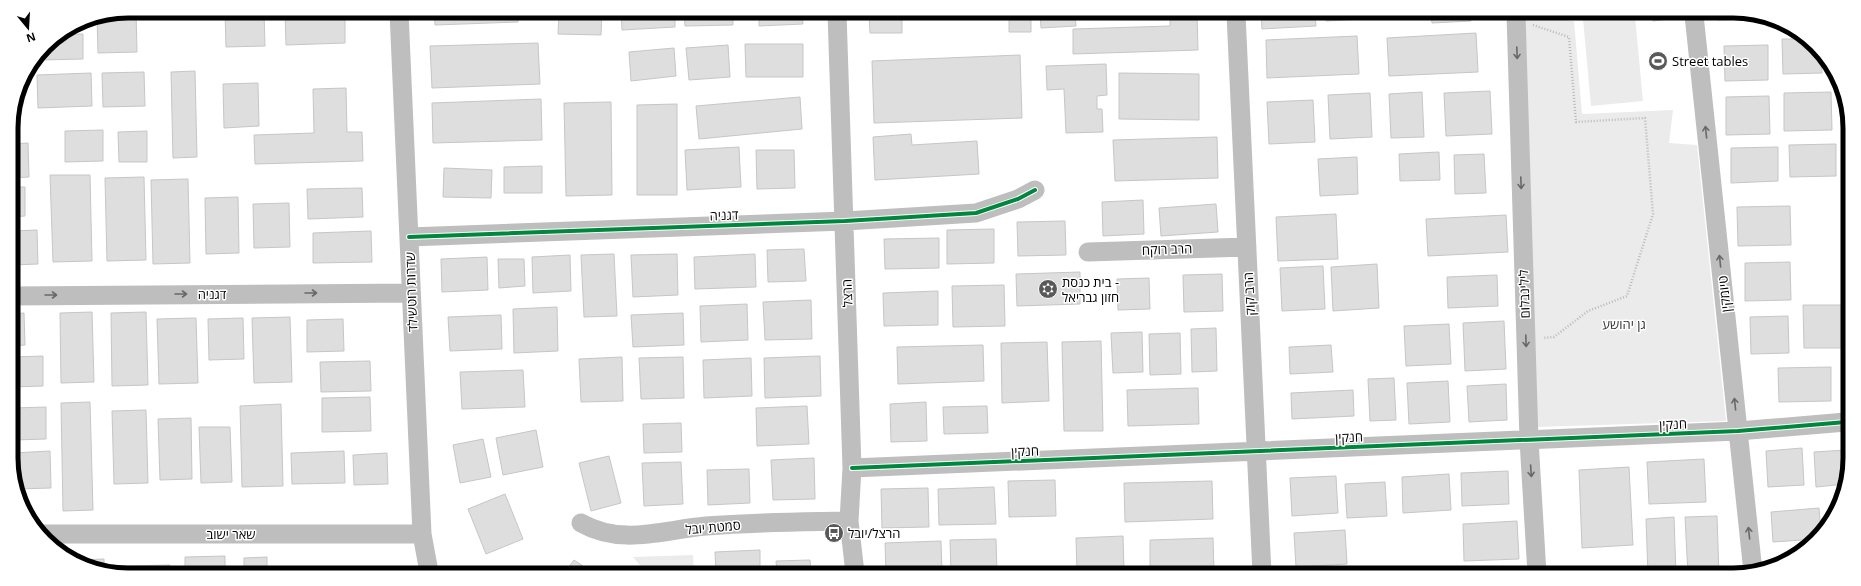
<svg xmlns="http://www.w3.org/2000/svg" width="1861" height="586" font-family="'Open Sans','Noto Sans Hebrew',sans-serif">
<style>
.green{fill:#ebebeb}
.building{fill:#dedede;stroke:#c6c6c6}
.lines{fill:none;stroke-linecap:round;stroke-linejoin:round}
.path{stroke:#b9b9b9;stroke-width:2.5;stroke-dasharray:1 2;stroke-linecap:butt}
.street{stroke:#bebebe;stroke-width:19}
.cycleway-casing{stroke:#fff;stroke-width:6}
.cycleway{stroke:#00873e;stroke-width:4}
.oneway{stroke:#686868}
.labels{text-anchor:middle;stroke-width:3;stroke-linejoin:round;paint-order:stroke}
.poi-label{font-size:13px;fill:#000;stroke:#fff;text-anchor:start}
.street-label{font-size:13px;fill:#000;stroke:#fff}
.park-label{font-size:13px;fill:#313131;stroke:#fff}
.rim{fill:none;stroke:#000;stroke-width:5}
</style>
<rect width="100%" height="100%" fill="#fff"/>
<!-- green -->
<path class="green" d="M1523,14L1574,21L1582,114L1673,110L1669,143L1697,145L1726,421L1535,427Z
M1635,17L1643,101L1591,106L1583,19Z
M693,555L694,572H646L633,557Z"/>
<!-- building -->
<path class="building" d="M128,11H136L137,52L98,53L97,17Z
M225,11H264L265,46L226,47Z
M285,11L345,12V43L286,45Z
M434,12H518V22L435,25Z
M559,12H602L601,35L558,34Z
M621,12H675V27L622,30Z
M684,12H733V25L685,26Z
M759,13H802L803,24L759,26Z
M869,13H1031V32H1009V14L902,15V33H870Z
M1040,13H1075L1076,26L1041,28Z
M1170,14H1197L1198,50L1073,54V29L1170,26Z
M1261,14H1315L1316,26L1262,29Z
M1326,14H1363V19L1326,21Z
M1375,14H1416V16L1375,18Z
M1431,14H1471V21L1432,23Z
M1653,15H1674V18L1653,21Z
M1717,15H1753V19L1717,20Z
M1476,33L1478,72L1389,76L1387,38Z
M61,34H83V59L41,60V52L45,45Z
M1357,36L1359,74L1267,78L1266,40Z
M1782,39H1802L1821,51L1822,73L1783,74Z
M538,43L540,84L432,88L430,46Z
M745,44H803V77H746Z
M728,45L730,77L689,80L686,48Z
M1768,45V80L1725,81L1724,46Z
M674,48L676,76L631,81L629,52Z
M1020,55L1022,118L874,123L872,61Z
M1106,64L1107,95L1097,96V109H1102L1103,132L1066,133L1064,89L1047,90L1046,66Z
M195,71L197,157L173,158L171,72Z
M144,72L145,106L103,107L102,73Z
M91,73L92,106L38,108L37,75Z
M1119,73L1199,74V120L1119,119Z
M258,83L259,126L224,128L223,84Z
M346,88L347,132H362L363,161L255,164L254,135L314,133L313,89Z
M1490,91L1492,134L1446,136L1444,93Z
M1422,92L1424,137L1391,138L1389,94Z
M1831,92L1832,130L1784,131V93Z
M1370,93L1372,137L1330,139L1328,95Z
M1769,96L1770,134L1726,135V97Z
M800,97L802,129L699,139L696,106Z
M541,99L542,140L433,143L432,103Z
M1313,100L1315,142L1269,144L1267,102Z
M611,102L612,195L566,196L564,103Z
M677,104V195H637V105Z
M103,130V161L65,162V131Z
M147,131V162H119L118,132Z
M911,134L912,145L977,141L979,174L875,180L873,137Z
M1217,137L1218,178L1115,181L1113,140Z
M28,143L29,177L12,178L11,144Z
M1836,144V176L1790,177L1789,145Z
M739,147L741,187L687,190L685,150Z
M1778,147V181L1731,183V148Z
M756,150H794L795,188L757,189Z
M1439,152L1440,180L1400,181L1399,154Z
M1484,154L1486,193L1455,194L1454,155Z
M1357,157L1358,194L1320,196L1318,159Z
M542,166V193H504V167Z
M444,168L492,170L491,198L443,197Z
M50,175H90L92,261L53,262Z
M144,177L146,260L107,261L105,178Z
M188,179L190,263L153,264L151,180Z
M12,187H25V216L12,217Z
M362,188L363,217L308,219L307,189Z
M238,197L239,253L206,254L205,198Z
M1143,200L1144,234L1103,236L1102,202Z
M289,203L290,247L254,248L253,204Z
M1216,204L1218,232L1161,236L1159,208Z
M1790,206L1791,245L1738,246L1737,207Z
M1336,214L1338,259L1278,261L1276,217Z
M1506,215L1508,252L1428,256L1426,219Z
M1065,221L1066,255L1018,256L1017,222Z
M994,229V263L947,264V230Z
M37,230L38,264L12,265V231Z
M371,231L372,262L313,263V233Z
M939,238V268L885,269L884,239Z
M804,249L806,281L768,282L767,250Z
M614,254L617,316L584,317L581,255Z
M677,254L678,295L633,297L631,255Z
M755,254L756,287L695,289L694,257Z
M570,255L571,291L533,293L532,257Z
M487,257L488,290L442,292L441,259Z
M498,259H524L525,286L499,288Z
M1790,262L1791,300L1745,301V263Z
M1377,264L1379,308L1333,311L1331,267Z
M1323,266L1325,309L1282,311L1280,268Z
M1080,272V304L1017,306L1016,274Z
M1222,274L1223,311L1184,312L1183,275Z
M1497,275L1498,306L1448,308L1447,277Z
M1149,278L1150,309L1118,310L1117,279Z
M1004,285L1005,326L953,327L952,286Z
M938,291V325L884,326L883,293Z
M811,300L812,339L765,340L763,302Z
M747,304L748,340L701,342L700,306Z
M1803,305H1844L1845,348H1804Z
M557,307L558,351L514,353L513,309Z
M92,312L94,382L61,383L60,313Z
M146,312L148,385L112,386L111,313Z
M24,313L25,345L12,346V314Z
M683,313L684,345L633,347L631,315Z
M501,315L502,349L450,351L448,317Z
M1788,316L1789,353L1751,354L1750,317Z
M290,317L292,382L254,383L252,318Z
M196,318L198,383L159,384L157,319Z
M243,318L244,359L209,360L208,319Z
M343,319L344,351L307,352V320Z
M1504,321L1506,369L1465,371L1463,323Z
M1449,324L1451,364L1406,366L1404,326Z
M1216,328L1217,371L1192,372L1191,329Z
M1142,332L1143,372L1113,373L1111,333Z
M1180,333L1181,374L1150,375L1149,334Z
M1101,341L1103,431H1064L1062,342Z
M1047,342L1049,401L1002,403L1001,343Z
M983,345L984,381L898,384L897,347Z
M1331,345L1333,372L1290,374L1289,347Z
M43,356V386L13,387V357Z
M820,356L821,396L765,398L764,358Z
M622,357L623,401L581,402L579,359Z
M683,357L684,398L641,399L639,358Z
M751,358L752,396L704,398L703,360Z
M370,361L371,391L321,392L320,362Z
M1831,367V401L1779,402L1778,368Z
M523,370L525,407L462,409L460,372Z
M1394,378L1396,420L1370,421L1368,379Z
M1448,381L1450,422L1409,424L1407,383Z
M1506,384L1507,420L1469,422L1467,386Z
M1198,388L1199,424L1128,426L1127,390Z
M1353,390L1354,416L1292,419L1291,393Z
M370,397L371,431L322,432V398Z
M90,402L93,510L63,511L61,403Z
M926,402L927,441L891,442L890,404Z
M281,404L283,486L242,487L240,406Z
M807,406L809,444L757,446L756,408Z
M987,406L988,433L944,434L943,407Z
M46,407V439L13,440V408Z
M146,410L148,483L114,484L112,411Z
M191,418L192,479L160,480L158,419Z
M681,423L682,452L644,453L643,424Z
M199,427H230L232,482L201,483Z
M536,430L543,467L503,475L496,438Z
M483,439L491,477L460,483L453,445Z
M1802,448L1804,485L1768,487L1766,451Z
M1846,450V484L1816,487L1814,452Z
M50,451L51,488L17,489L13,481V453Z
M344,451L345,483L292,484L291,453Z
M387,453L388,484L354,485L353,455Z
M609,456L621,503L591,511L579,463Z
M814,458L815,499L773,500L771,460Z
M1704,459L1706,502L1649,504L1647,462Z
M681,462L683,504L644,506L642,463Z
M1629,467L1633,545L1582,548L1579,470Z
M749,469L750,503L708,505L707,470Z
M1508,471L1509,504L1462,506L1461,473Z
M1449,474L1451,510L1403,513L1402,477Z
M1336,476L1338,513L1292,516L1290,478Z
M1055,480L1056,516L1009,517L1008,481Z
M1212,481L1213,519L1125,522L1124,483Z
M1385,482L1387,516L1347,518L1345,484Z
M994,487L996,524L939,525L938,489Z
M928,488L929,527L882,528L881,489Z
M505,494L523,539L486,554L468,509Z
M1819,508L1821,533L1816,539L1773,542L1771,512Z
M1829,508H1837L1830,523Z
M1717,516L1719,575H1688L1685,517Z
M1674,517L1676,575H1648L1646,519Z
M1517,521L1519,559L1464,561L1463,524Z
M1345,530L1347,564L1296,567L1294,533Z
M1123,536L1124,570L1077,572L1076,538Z
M1213,538L1214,573H1150V540Z
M996,539L997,573H951L950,540Z
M941,541L942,573H886L885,543Z
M760,550V572H716L715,552Z
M225,556V571H185V557Z
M267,557V571H244V558Z
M104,559V571H97L79,560Z
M1788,559L1773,567V560Z
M574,560L592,572H565Z
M810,560L811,573H777L776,561Z
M170,565V571H123V566Z
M504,566L512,572H500Z
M383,569V572H336V570Z"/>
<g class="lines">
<!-- path -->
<path class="path" d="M1533,25L1569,37L1576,122L1645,118L1653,214L1627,296L1588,311L1554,337L1543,338"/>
<!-- street -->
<path class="street" d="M399,12L422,534L429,572
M837,13L852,468L849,521L855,573
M1236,14L1262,574
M1516,14L1529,440L1537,574
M1694,15L1753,572
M409,237L845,221L976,213L1018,199L1035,190
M1088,252L1247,247
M12,296L411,293
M852,468L1738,431L1846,422
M581,523C622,546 662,530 706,526C753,522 801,522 849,521
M40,534H422"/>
<defs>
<path id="cycleway" d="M409,237L845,221L976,213L1018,199L1035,190
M852,468L1738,431L1846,422"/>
</defs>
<!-- cycleway casing -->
<use href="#cycleway" class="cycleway-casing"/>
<!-- cycleway -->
<use href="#cycleway" class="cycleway"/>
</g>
<!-- one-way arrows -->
<defs><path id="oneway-shaft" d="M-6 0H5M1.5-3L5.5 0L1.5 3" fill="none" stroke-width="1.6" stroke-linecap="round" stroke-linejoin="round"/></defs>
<g class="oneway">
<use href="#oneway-shaft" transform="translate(1517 53) rotate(88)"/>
<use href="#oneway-shaft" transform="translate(1706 132) rotate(-96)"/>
<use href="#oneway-shaft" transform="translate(1521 183) rotate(88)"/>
<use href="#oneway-shaft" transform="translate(1720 261) rotate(-96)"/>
<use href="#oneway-shaft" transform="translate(311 293)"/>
<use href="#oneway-shaft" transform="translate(181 294)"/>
<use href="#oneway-shaft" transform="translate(51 295)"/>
<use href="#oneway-shaft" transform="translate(1526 341) rotate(88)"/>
<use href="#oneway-shaft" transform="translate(1735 404) rotate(-96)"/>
<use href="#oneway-shaft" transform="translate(1531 471) rotate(86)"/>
<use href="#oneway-shaft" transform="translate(1749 533) rotate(-96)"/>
</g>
<!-- icons -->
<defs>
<symbol id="stadium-disc" viewBox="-11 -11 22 22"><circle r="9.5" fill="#595959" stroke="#fff"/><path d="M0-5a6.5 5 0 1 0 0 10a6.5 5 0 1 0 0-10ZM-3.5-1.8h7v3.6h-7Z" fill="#fff"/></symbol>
<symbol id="synagogue-disc" viewBox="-11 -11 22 22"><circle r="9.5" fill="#595959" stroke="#fff"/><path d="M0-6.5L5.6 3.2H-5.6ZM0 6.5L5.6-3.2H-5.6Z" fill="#fff"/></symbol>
<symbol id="bus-disc" viewBox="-11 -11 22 22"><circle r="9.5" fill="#595959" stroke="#fff"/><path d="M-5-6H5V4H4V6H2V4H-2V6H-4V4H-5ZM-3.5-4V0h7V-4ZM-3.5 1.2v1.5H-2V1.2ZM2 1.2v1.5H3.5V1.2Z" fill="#fff"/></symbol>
</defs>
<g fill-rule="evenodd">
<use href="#stadium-disc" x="1647" y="50" width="22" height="22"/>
<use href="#synagogue-disc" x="1037" y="278" width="22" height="22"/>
<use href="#bus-disc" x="823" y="522" width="22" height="22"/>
</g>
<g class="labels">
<!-- poi labels -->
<g class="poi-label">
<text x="1672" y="66">Street tables</text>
<text x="1062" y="287">בית כנסת -<tspan x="1062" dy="15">חזון גבריאל</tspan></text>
<text x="848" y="538">הרצל/יובל</text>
</g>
<!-- street labels -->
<g class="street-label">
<text transform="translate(724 215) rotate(-2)" y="5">דגניה</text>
<text transform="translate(1167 249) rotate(-2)" y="5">הרב רוקח</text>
<text transform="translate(411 292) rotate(-92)" y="5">שדרות רוטשילד</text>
<text transform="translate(847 293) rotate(-92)" y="5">הרצל</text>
<text x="212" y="299">דגניה</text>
<text transform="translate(1249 294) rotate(-93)" y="5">הרב קוק</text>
<text transform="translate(1524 294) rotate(-92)" y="5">לילינבלום</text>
<text transform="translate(1724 294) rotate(-96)" y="5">טיומקין</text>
<text transform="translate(1673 424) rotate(-2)" y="5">חנקין</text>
<text transform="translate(1349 437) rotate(-2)" y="5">חנקין</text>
<text transform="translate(1025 451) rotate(-2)" y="5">חנקין</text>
<text transform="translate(713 527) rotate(-5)" y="5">סמטת יובל</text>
<text x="231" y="539">שאר ישוב</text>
</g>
<!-- park labels -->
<g class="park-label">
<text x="1624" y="329">גן יהושע</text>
</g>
</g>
<!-- crop -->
<path d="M0 0H1861V586H0ZM128 18H1733A110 110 0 0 1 1843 128V458A110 110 0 0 1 1733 568H128A110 110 0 0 1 18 458V128A110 110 0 0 1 128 18Z" fill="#fff" fill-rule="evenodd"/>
<path class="rim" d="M128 18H1733A110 110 0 0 1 1843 128V458A110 110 0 0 1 1733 568H128A110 110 0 0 1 18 458V128A110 110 0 0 1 128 18Z"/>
<!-- north arrow -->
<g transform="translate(28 28) rotate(162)" stroke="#ffffff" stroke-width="3" paint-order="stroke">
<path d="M0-3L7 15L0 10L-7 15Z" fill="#000000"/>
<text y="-6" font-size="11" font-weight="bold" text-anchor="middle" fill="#000000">N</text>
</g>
</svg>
